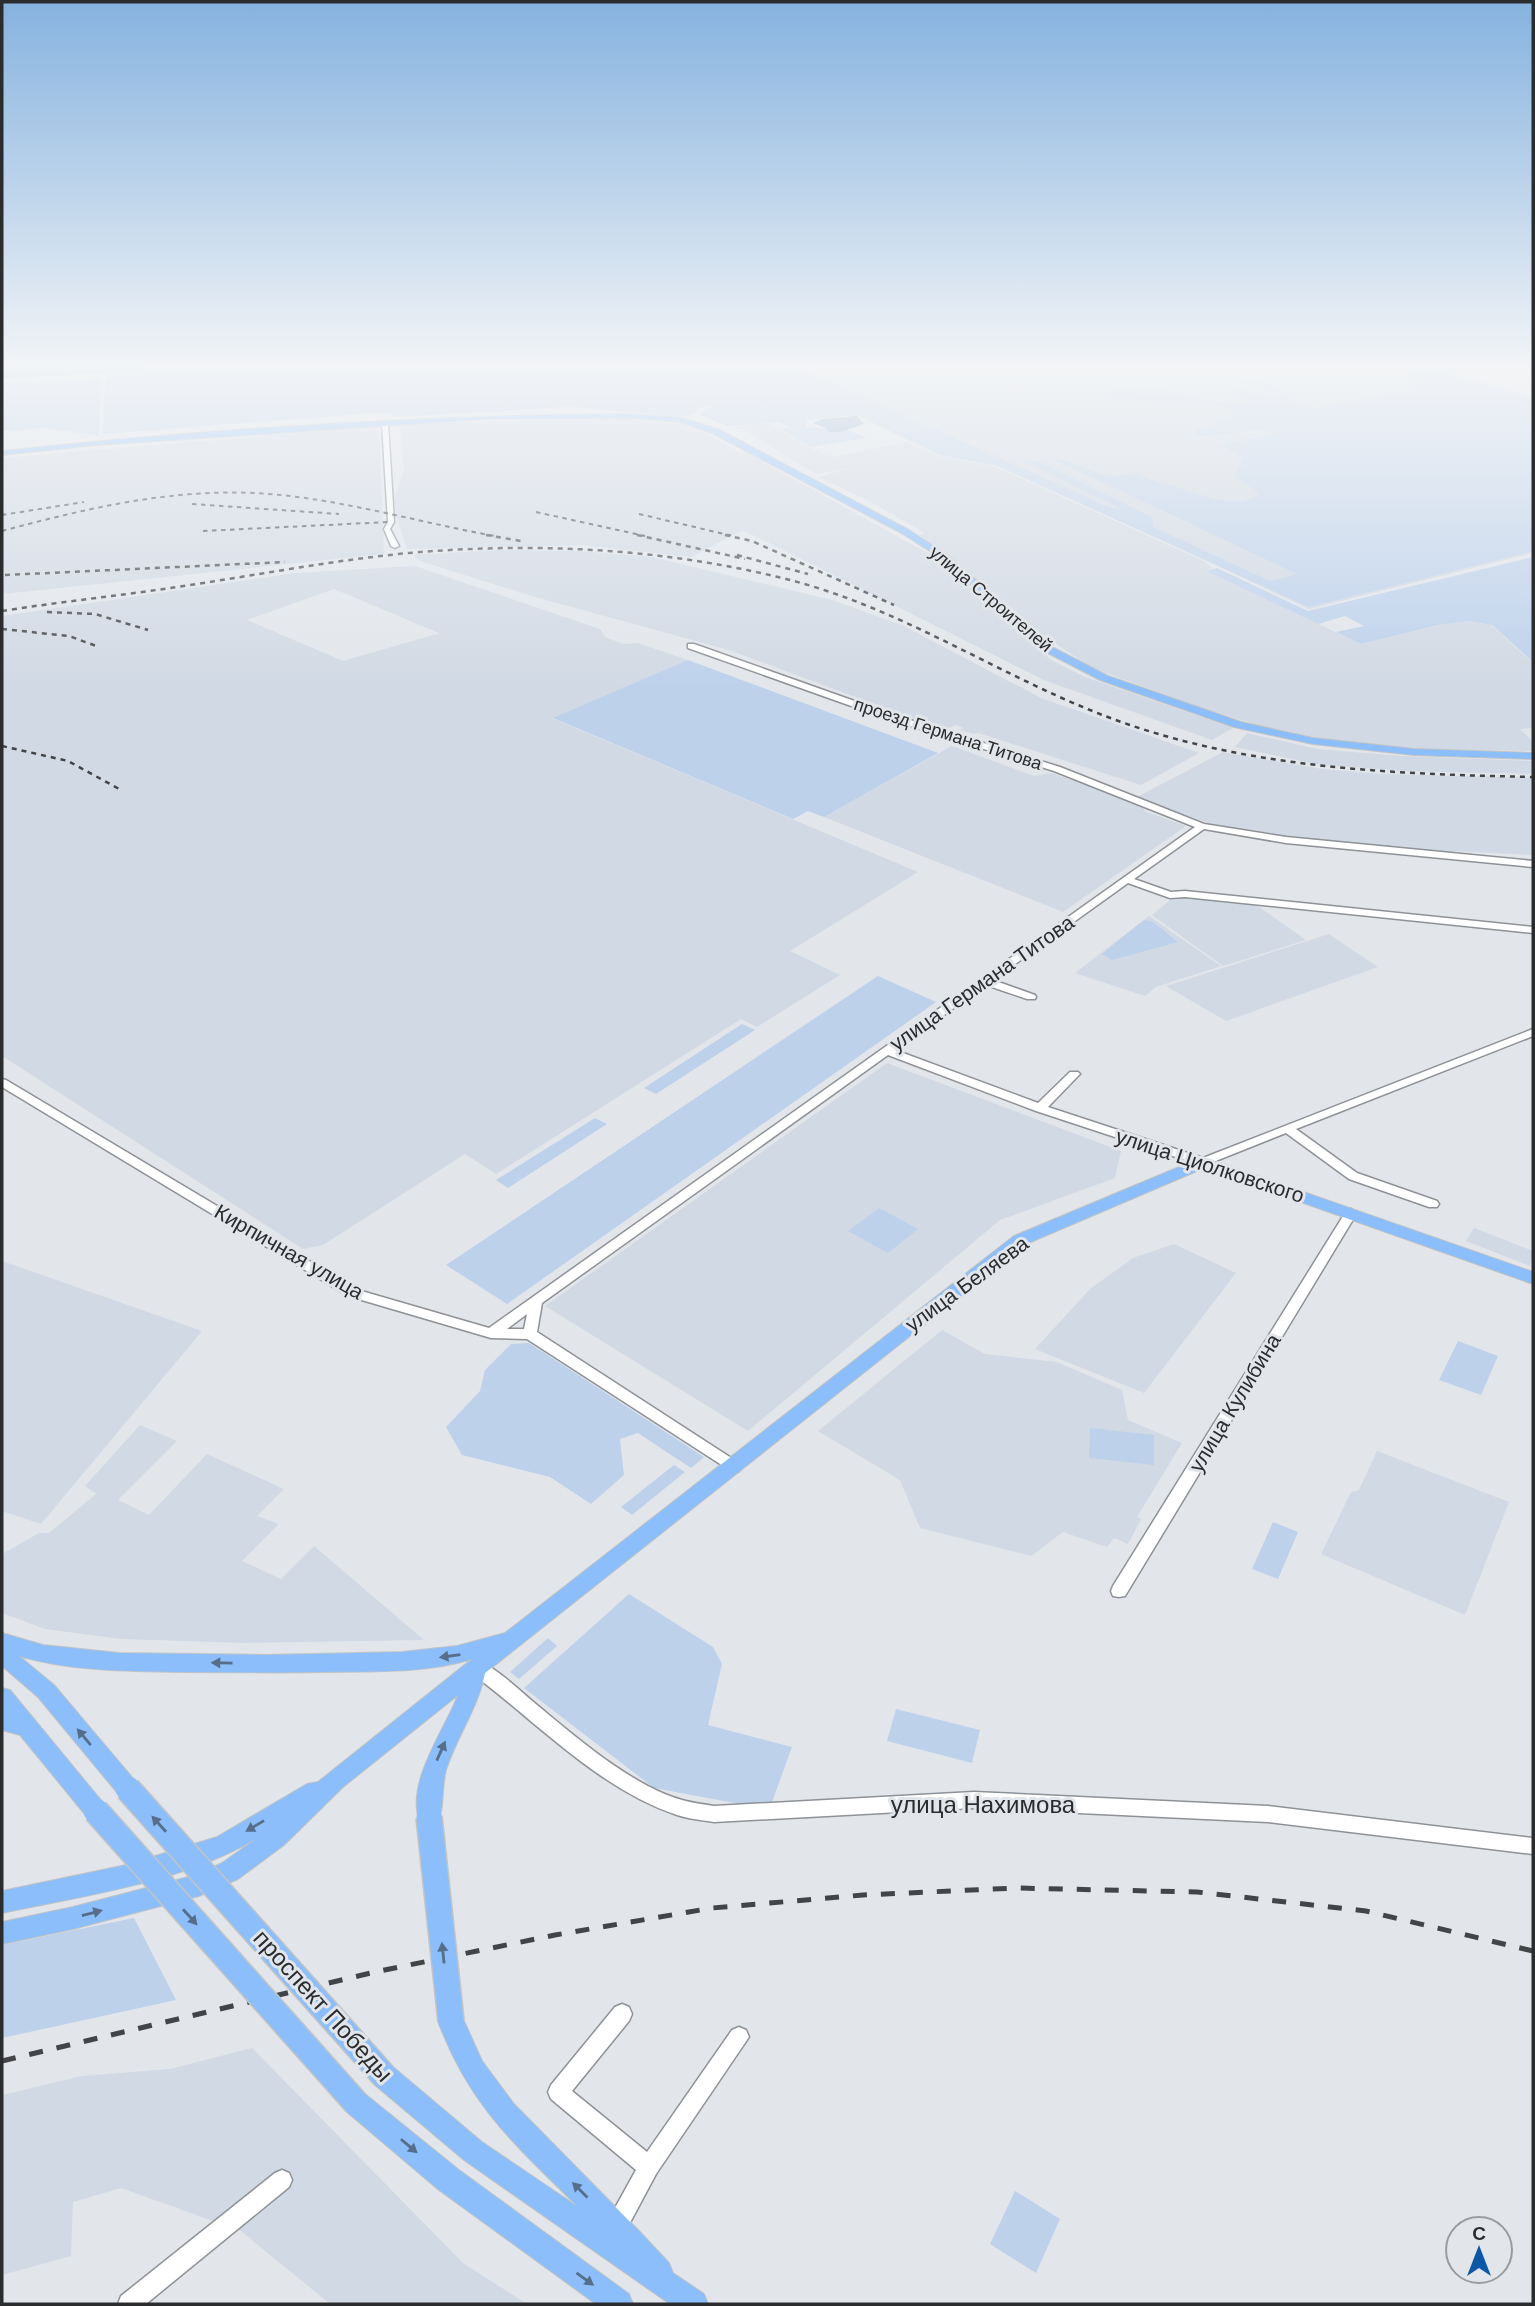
<svg xmlns="http://www.w3.org/2000/svg" width="1535" height="2306" font-family="Helvetica,sans-serif">
<style>
.built{fill:#d1d9e4;fill-rule:evenodd}
.green{fill:#bdd1eb}
.water{fill:#91aed2}
.lines{fill:none;stroke-linecap:round;stroke-linejoin:round}
.minor-casing{stroke:#8e9196;stroke-width:3}
.major-casing{stroke:#c3c4c4;stroke-width:2}
.minor{fill:#fff;fill-rule:evenodd}
.major{fill:#8bbefa;fill-rule:evenodd}
.rail-far2{stroke:#424447;stroke-width:2;stroke-dasharray:4.5 4.5;stroke-linecap:butt}
.rail-far1{stroke:#424447;stroke-width:2.5;stroke-dasharray:5 5;stroke-linecap:butt}
.rail{stroke:#424447;stroke-width:5;stroke-dasharray:14 14;stroke-linecap:butt}
.major-bridge-casing{stroke:#c3c4c4;stroke-width:28;stroke-linecap:butt}
.major-bridge{stroke:#8bbefa;stroke-width:25}
.oneway{fill:#566e8a}
.labels{text-anchor:middle;stroke-width:6;stroke-linejoin:round;paint-order:stroke}
.far-street-label{font-size:18px;fill:#2a2c2e;stroke:#e2e6eb}
.street-label{font-size:21px;fill:#2a2c2e;stroke:#e2e6eb}
.near-street-label{font-size:24px;fill:#2a2c2e;stroke:#e2e6eb}
</style>
<rect width="100%" height="100%" fill="#e2e6eb"/>
<!-- built -->
<path class="built" d="M795,367H1459L1464,384L1533,405V553L1309,609Z
M616,418L684,424L699,429L739,452H745L933,556L1051,660L1085,677L1233,728L1212,740L1044,680L743,530L691,557L580,545L407,549L396,514L394,498L404,470L400,424Z
M769,423L822,454L833,457L907,442L939,456L996,467L1204,561L1212,568L1206,571L1361,644L1439,625L1469,621L1491,625L1533,663V728L1520,729L1533,742V751L1410,749L1315,738L1254,724L1202,708L1090,667L1026,623L949,555L919,535L925,533L867,500L818,477L850,468L816,474L744,430L735,427Z
M379,426L384,554L2,594V458Z
M495,550L580,551L652,557L832,600L904,626L1041,698L1199,753L1141,785L978,733L974,734L960,730L963,728L956,725L944,730L729,650L535,597L420,561L413,555Z
M415,566L600,629L605,637L624,644L638,643L688,660L554,719L918,872L790,951L840,975L757,1027L741,1019L496,1174L465,1154L323,1245L303,1249L2,1056V616L295,573ZM334,589L439,633H440L343,661L247,620Z
M1247,733L1317,749L1402,756L1533,761V774L1402,771L1316,764L1235,747Z
M952,746L1034,776L1051,773L1121,797L1145,809L1144,811L1186,826L1063,912L824,817Z
M1223,752L1322,769L1380,774L1533,778V855L1455,851L1442,853L1277,836L1211,824L1137,797Z
M1184,896L1255,904L1306,940L1223,966L1152,915L1170,900Z
M1149,916L1221,966L1156,987L1145,996L1075,973Z
M1329,934L1378,967L1226,1021L1166,986Z
M887,1063L1121,1151L1115,1178L1000,1220L748,1431L545,1306Z
M1474,1228L1533,1251L1530,1266L1466,1241Z
M1174,1244L1236,1273L1144,1393L1035,1349L1090,1289L1133,1258Z
M2,1261L202,1331L41,1524L2,1511Z
M942,1330L985,1354L1057,1362L1122,1390L1128,1420L1182,1443L1137,1517L1141,1519L1128,1544L1114,1538L1107,1547L1063,1532L1031,1556L920,1528L900,1480L818,1431Z
M140,1425L177,1441L118,1500L149,1515L207,1454L284,1489L257,1516L279,1524L242,1561L281,1579L314,1546L424,1640L246,1643L121,1639L45,1629L2,1613V1554L39,1533H49L96,1494L85,1486Z
M1377,1451L1509,1502L1465,1615L1321,1554L1351,1492L1359,1490Z
M252,2048L463,2263L527,2304H330L241,2231L121,2188L73,2202L71,2256L2,2275V2095L82,2076L170,2069Z"/>
<!-- green -->
<path class="green" d="M152,367H797L1111,508L1121,509L1028,463L1038,461L1152,517L1153,527L1270,581L1297,574L1053,459H1060L1109,477L1133,474L1217,500L1242,502L1260,494L1235,476L1244,458L1221,445L1272,435L1271,431C1246,426 1221,438 1195,436L1194,430L1220,423L1236,414C1215,392 1143,412 1109,393L1114,391H1169L1206,402L1246,405L1248,402L1232,390C1249,387 1264,402 1283,396L1277,392L1241,382L1244,380L1276,386L1287,395L1284,399L1299,406L1317,408L1418,390L1407,374L1416,371L1410,368L1377,367H1455L1452,373L1458,379L1485,383L1533,399V551L1309,607L997,466L939,455L857,415L808,420L805,427L825,428L828,432L848,430L866,438L811,447L781,429L792,428L779,422L728,426L700,415L705,409L712,407L711,405L698,408L696,413L684,417L569,407L397,417L390,416L394,414L374,413L102,434L106,374L2,381L125,372Z
M101,378L99,436L46,428L2,431V383Z
M1533,557V662L1492,625L1468,621L1438,625L1361,644L1336,632L1364,626L1345,616L1318,624L1206,571L1217,568L1308,611Z
M688,660L938,753L824,817L808,811L793,819L553,718Z
M1144,920L1153,922L1178,942L1112,960L1102,954Z
M878,976L936,1002L507,1304L446,1265Z
M742,1024L755,1030L656,1094L644,1088Z
M595,1118L607,1124L508,1188L496,1180Z
M879,1208L918,1229L888,1253L848,1231Z
M1458,1341L1498,1356L1481,1395L1439,1380Z
M529,1343L704,1457L691,1468L638,1433L620,1439L624,1475L591,1504L550,1477L462,1455L446,1427L480,1391L485,1370L511,1344Z
M1090,1428L1154,1435V1465L1089,1458Z
M674,1465L685,1472L632,1515L621,1507Z
M1273,1522L1298,1532L1278,1579L1252,1569Z
M629,1594L713,1647L722,1664L708,1725L792,1747L772,1802L745,1805L654,1788L524,1688Z
M548,1638L557,1646L519,1679L510,1672Z
M896,1709L980,1730L972,1763L887,1741Z
M134,1918L176,2000L2,2038V1945Z
M1015,2191L1060,2219L1036,2273L990,2244Z"/>
<!-- water -->
<path class="water" d="M2,367H152L125,372L2,379Z
M857,416L864,424L840,432H828L826,428L813,423L823,419Z"/>
<g class="lines">
<defs>
<path id="minor" d="M385,421L388,423L394,522L390,529L399,546L395,548L391,546L384,529L388,522L382,423Z
M688,644H694L891,714L1060,767L1204,824L1286,837L1533,861V867L1286,843L1204,829L1134,879L1171,892L1185,891L1533,927V933L1185,897L1170,898L1128,883L993,980L1035,995L1036,997L1035,999H1027L986,985L895,1050L1038,1103L1070,1072H1078L1080,1074L1078,1076L1048,1107L1203,1158L1533,1029V1036L1296,1129L1357,1173L1437,1201L1439,1204L1437,1207H1429L1349,1179L1286,1133L1203,1166L1036,1111L888,1055L542,1303L537,1332L739,1463L741,1467L739,1471L734,1473L527,1339L491,1338L348,1296L2,1087V1079L6,1080L358,1290L489,1328L1195,827L1054,771L885,718L688,648ZM527,1314L524,1329H507Z
M1351,1209L1357,1213L1125,1596L1119,1597L1113,1596L1111,1591L1113,1586L1345,1213Z
M476,1660C496,1667 520,1691 537,1705C577,1738 632,1786 682,1800C692,1803 703,1804 714,1806L974,1792L1268,1806L1533,1838V1854L1268,1822L974,1808L714,1822C702,1820 689,1819 677,1815C597,1788 536,1721 470,1672L468,1667L470,1662Z
M622,2004L629,2007L632,2014L629,2021L572,2091L647,2152L732,2030L739,2027L746,2030L749,2037L656,2174L624,2234L616,2237L608,2234L605,2226L636,2170L551,2099L548,2092L551,2085L615,2007Z
M282,2170L289,2173L292,2180L289,2187L146,2304H118L121,2296L275,2173Z"/>
<path id="major" d="M631,414L681,418L718,429L909,530L948,555L1052,647L1108,676L1241,722L1313,738L1414,749L1533,753V759L1414,755L1313,744L1234,727L1100,680L1044,651L942,559L903,534L712,433L680,422L631,418L485,419L98,445L2,455V451C211,429 421,415 631,414Z
M1203,1157L1533,1272V1284L1204,1168L1026,1244L485,1673C478,1708 457,1736 446,1770C441,1788 445,1808 437,1824L429,1827L421,1824C403,1786 445,1730 458,1695L343,1787L284,1845L238,1879L199,1896L73,1929L2,1944V1922L73,1907L196,1875L222,1863L259,1837C185,1882 87,1895 2,1913V1891L126,1865L217,1837L307,1784L318,1782L472,1659C424,1674 371,1671 323,1672C274,1673 226,1672 178,1672C125,1671 70,1671 19,1656L54,1685L136,1782L139,1789L136,1796L128,1799L120,1796L38,1697L2,1666V1633L43,1645L119,1653L266,1655L402,1652L457,1646L505,1633L1014,1236Z
M2,1688L10,1690L104,1804L107,1811L104,1818L96,1821L88,1818L20,1735L2,1730Z
M451,2009L460,2012L482,2061L514,2104L640,2232L669,2263L673,2273L704,2294L708,2304H670L464,2160L375,2085L371,2076L375,2067L384,2063L393,2067L482,2142L578,2207C516,2145 470,2107 438,2021L442,2012Z
M356,2090L365,2094L459,2170L629,2294L633,2304H596L439,2190L347,2112L343,2103L347,2094Z"/>
</defs>
<!-- minor casing -->
<use href="#minor" class="minor-casing"/>
<!-- major casing -->
<use href="#major" class="major-casing"/>
<!-- minor -->
<use href="#minor" class="minor"/>
<!-- major -->
<use href="#major" class="major"/>
<!-- rail-far2 -->
<path class="rail-far2" d="M192,504L339,514
M536,512L645,536
M639,514L733,536
M2,515L84,502
M2,531C84,509 168,489 254,493C335,497 416,522 495,536
M203,531L388,522"/>
<!-- rail-far1 -->
<path class="rail-far1" d="M486,535L521,541
M637,535L745,559
M725,535L752,541L894,605
M737,555L808,574
M5,575L285,562
M2,611C65,601 127,595 190,585C263,574 335,560 409,553C534,542 663,548 786,579C899,607 996,674 1105,716C1241,768 1388,774 1533,777
M47,612L95,614L148,630
M2,629L69,636L99,647
M2,746L68,761L121,790"/>
<!-- rail -->
<path class="rail" d="M2,2061L375,1972L555,1935L712,1908L863,1895L1016,1888L1197,1892L1366,1911L1533,1951"/>
<defs>
<path id="major-bridge" d="M128,1789L384,2076
M96,1811L356,2103
M429,1817L451,2021"/>
</defs>
<!-- major-bridge casing -->
<use href="#major-bridge" class="major-bridge-casing"/>
<!-- major-bridge -->
<use href="#major-bridge" class="major-bridge"/>
</g>
<!-- one-way arrows -->
<defs><path id="oneway-solid" d="M-6-.8H1V-3.2L6.5 0L1 3.2V.8H-6Z" transform="scale(1.75)"/></defs>
<g class="oneway">
<use href="#oneway-solid" transform="translate(450 1656) rotate(172)"/>
<use href="#oneway-solid" transform="translate(222 1663) rotate(-179)"/>
<use href="#oneway-solid" transform="translate(84 1737) rotate(-130)"/>
<use href="#oneway-solid" transform="translate(441 1751) rotate(-66)"/>
<use href="#oneway-solid" transform="translate(159 1824) rotate(-132)"/>
<use href="#oneway-solid" transform="translate(255 1826) rotate(149)"/>
<use href="#oneway-solid" transform="translate(92 1913) rotate(-15)"/>
<use href="#oneway-solid" transform="translate(190 1917) rotate(48)"/>
<use href="#oneway-solid" transform="translate(443 1953) rotate(-96)"/>
<use href="#oneway-solid" transform="translate(409 2146) rotate(40)"/>
<use href="#oneway-solid" transform="translate(580 2190) rotate(-135)"/>
<use href="#oneway-solid" transform="translate(585 2279) rotate(36)"/>
</g>
<!-- sky -->
<linearGradient id="sky" x2="0" y2="1"><stop stop-color="#85b2df"/><stop offset="0.53" stop-color="#f2f4f6"/><stop offset="1" stop-color="#f2f4f6" stop-opacity="0"/></linearGradient>
<rect width="1535" height="689" fill="url(#sky)"/>
<g class="labels">
<!-- far-street labels -->
<g class="far-street-label">
<text transform="translate(991 599) rotate(40)" y="6">улица Строителей</text>
<text transform="translate(948 734) rotate(18)" y="6">проезд Германа Титова</text>
</g>
<!-- street labels -->
<g class="street-label">
<text transform="translate(982 983) rotate(-35)" y="7">улица Германа Титова</text>
<text transform="translate(1210 1166) rotate(18)" y="7">улица Циолковского</text>
<text transform="translate(289 1252) rotate(30)" y="7">Кирпичная улица</text>
<text transform="translate(967 1284) rotate(-36)" y="7">улица Беляева</text>
<text transform="translate(1235 1403) rotate(-59)" y="7">улица Кулибина</text>
</g>
<!-- near-street labels -->
<g class="near-street-label">
<text x="983" y="1813">улица Нахимова</text>
<text transform="translate(323 2006) rotate(48)" y="8">проспект Победы</text>
</g>
</g>
<!-- border -->
<rect width="1535" height="2306" fill="none" stroke="#2a2c2e" stroke-width="7"/>
<!-- north arrow -->
<g transform="translate(1479 2250)"><circle r="33" fill="#e2e6eb" stroke="#989c9f" stroke-width="2"/>
<path d="M0-5L12 26L0 18L-12 26Z" fill="#0c57a6"/>
<text y="-10" font-size="19" font-weight="bold" text-anchor="middle" fill="#2a2c2e">С</text>
</g>
</svg>
